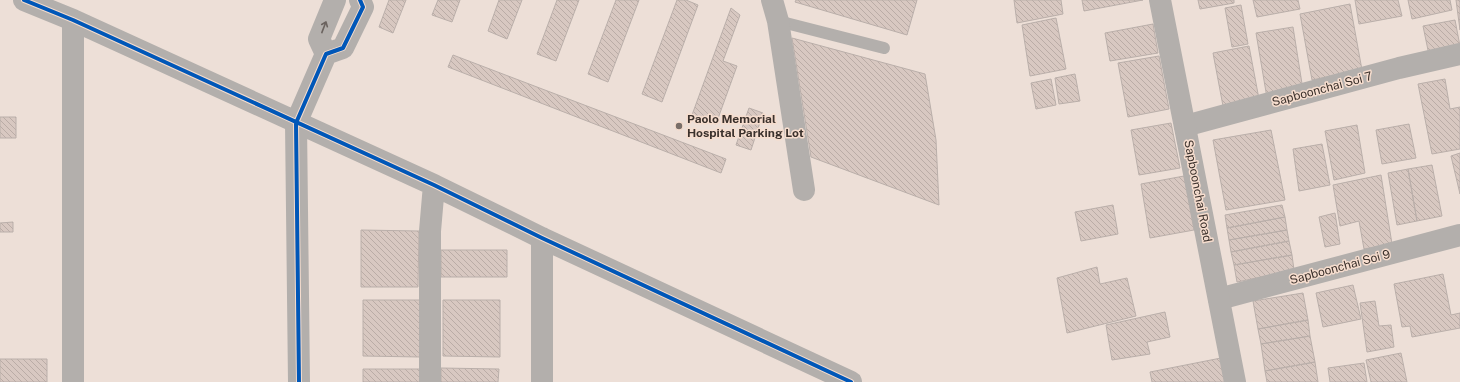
<svg xmlns="http://www.w3.org/2000/svg" width="1460" height="382" font-family="'Public Sans',sans-serif">
<style>
.building{fill:url(#building-back-hatch);stroke:#baafaa}
.lines{fill:none;stroke-linecap:round;stroke-linejoin:round}
.service{stroke:#b3afac;stroke-width:12}
.minor{stroke:#b3afac;stroke-width:22}
.tertiary{stroke:#b3afac;stroke-width:22}
.cycleway-casing{stroke:#f6ddce;stroke-width:6}
.cycleway{stroke:#0057b8;stroke-width:4}
.oneway{stroke:#6b635f}
.poi-dot{fill:#796e68;stroke:#f6ddce;stroke-width:1.5}
.labels{text-anchor:middle;stroke-width:3;stroke-linejoin:round;paint-order:stroke}
.street-label{font-size:12px;fill:#3b312c;stroke:#f6ddce}
.poi-label{font-size:12px;font-weight:bold;fill:#3b312c;stroke:#f6ddce;text-anchor:start}
</style>
<defs>
<pattern id="building-back-hatch" width="6" height="6" patternUnits="userSpaceOnUse"><rect width="6" height="6" fill="#d8c8c1"/><path d="M-1 5l2 2M0 0l6 6M5-1l2 2" fill="none" stroke="#baaca6"/></pattern>
</defs>
<rect width="100%" height="100%" fill="#eddfd7"/>
<!-- building -->
<path class="building" d="M389,0H406L393,33L379,27Z
M438,0H460L452,22L432,15Z
M499,0H522L507,39L488,31Z
M557,0H579L556,61L537,54Z
M616,0H639L608,82L588,74Z
M677,0H686L698,5L662,102L642,94Z
M796,0H917L907,35L795,2Z
M1014,0H1061L1063,14L1017,23Z
M1082,0H1143L1084,11Z
M1198,0H1234V3L1200,9Z
M1253,0H1298L1300,9L1257,17Z
M1355,0H1398L1402,16L1359,24Z
M1408,0H1450L1452,10L1412,19Z
M1456,0H1460V30Z
M1350,4L1362,70L1312,80L1300,14Z
M1241,5L1248,44L1232,47L1225,8Z
M731,8L740,15L723,61L737,66L716,124L692,115Z
M1056,18L1066,69L1030,76L1022,25Z
M1455,20L1460,46L1429,55L1423,26Z
M1153,24L1158,53L1110,61L1105,33Z
M1293,27L1303,90L1267,98L1256,33Z
M792,38L925,74L936,140L939,205L811,157Z
M1249,46L1259,99L1223,106L1213,53Z
M453,55L726,159L721,173L448,67Z
M1159,56L1169,109L1128,117L1118,63Z
M1075,74L1080,101L1059,104L1055,78Z
M1051,79L1056,105L1036,109L1031,83Z
M1445,79L1450,109L1460,107V149L1432,154L1418,84Z
M749,108L763,113L751,150L736,145Z
M0,117H16V138H0Z
M1171,123L1180,168L1139,175L1131,130Z
M1409,124L1416,158L1382,164L1376,130Z
M1357,125L1365,173L1334,180L1325,131Z
M1271,130L1285,200L1226,210L1213,140Z
M1322,144L1330,185L1299,191L1293,149Z
M1460,153V194L1451,156Z
M1432,165L1442,216L1417,221L1408,169Z
M1408,169L1417,221L1397,225L1388,173Z
M1381,175L1392,244L1364,249L1359,221L1340,226L1333,185Z
M1184,176L1194,230L1150,238L1141,184Z
M1113,205L1118,234L1081,241L1075,212Z
M1282,205L1285,217L1227,228L1225,215Z
M1335,213L1340,244L1325,247L1319,217Z
M1285,217L1287,230L1229,240L1227,228Z
M13,222V232H0V223Z
M361,230L419,231L418,287H361Z
M1287,230L1289,241L1231,252L1229,240Z
M1289,241L1292,255L1234,265L1231,252Z
M441,250H507V277H441Z
M1292,255L1294,270L1237,282L1234,265Z
M1097,267L1100,284L1127,278L1136,316L1067,333L1057,278Z
M1443,274L1451,315L1460,313V328L1412,337L1410,326L1402,327L1394,284Z
M1353,285L1361,319L1323,327L1316,293Z
M1303,293L1308,320L1258,329L1253,301Z
M363,300H420V357L363,356Z
M443,300H500V357L443,356Z
M1375,301L1379,326L1391,325L1394,347L1367,352L1360,303Z
M1165,312L1170,337L1147,342L1150,354L1112,360L1106,325Z
M1308,320L1310,336L1261,344L1258,329Z
M1310,336L1315,362L1265,371L1261,344Z
M1401,353L1407,382H1371L1366,360Z
M1221,358L1226,382H1152L1150,372Z
M0,359H47V382H0Z
M1315,362L1318,382H1267L1265,371Z
M1364,363L1367,382H1330L1328,368Z
M441,368L499,369L498,382H441Z
M363,369H420V382H363Z"/>
<g class="lines">
<!-- service -->
<path class="service" d="M778,21L884,48"/>
<!-- minor -->
<path class="minor" d="M24,0L73,20L434,185L542,238L851,382
M772,0L778,21L804,190
M326,54L319,39L335,0
M1185,126L1399,68L1460,54
M542,238V382
M1219,299L1460,235
M73,382V20
M299,382L296,123L326,54L343,48L363,7L360,0
M430,382V231L434,185"/>
<!-- tertiary -->
<path class="tertiary" d="M1160,0L1235,382"/>
<defs>
<path id="cycleway" d="M24,0L73,20L434,185L542,238L851,382
M299,382L296,123L326,54L343,48L363,7L360,0"/>
</defs>
<!-- cycleway casing -->
<use href="#cycleway" class="cycleway-casing"/>
<!-- cycleway -->
<use href="#cycleway" class="cycleway"/>
</g>
<!-- one-way arrows -->
<defs><path id="oneway-shaft" d="M-6 0H5M1.5-3L5.5 0L1.5 3" fill="none" stroke-width="1.6" stroke-linecap="round" stroke-linejoin="round"/></defs>
<use class="oneway" href="#oneway-shaft" transform="translate(324 27) rotate(-69)"/>
<!-- markers -->
<circle class="poi-dot" cx="679" cy="126" r="4"/>
<g class="labels">
<!-- street labels -->
<g class="street-label">
<text transform="translate(1322 89) rotate(-15)" y="4">Sapboonchai Soi 7</text>
<text transform="translate(1198 191) rotate(79)" y="4">Sapboonchai Road</text>
<text transform="translate(1340 267) rotate(-15)" y="4">Sapboonchai Soi 9</text>
</g>
<!-- poi labels -->
<g class="poi-label">
<text x="687" y="123">Paolo Memorial<tspan x="687" dy="14">Hospital Parking Lot</tspan></text>
</g>
</g>
</svg>
